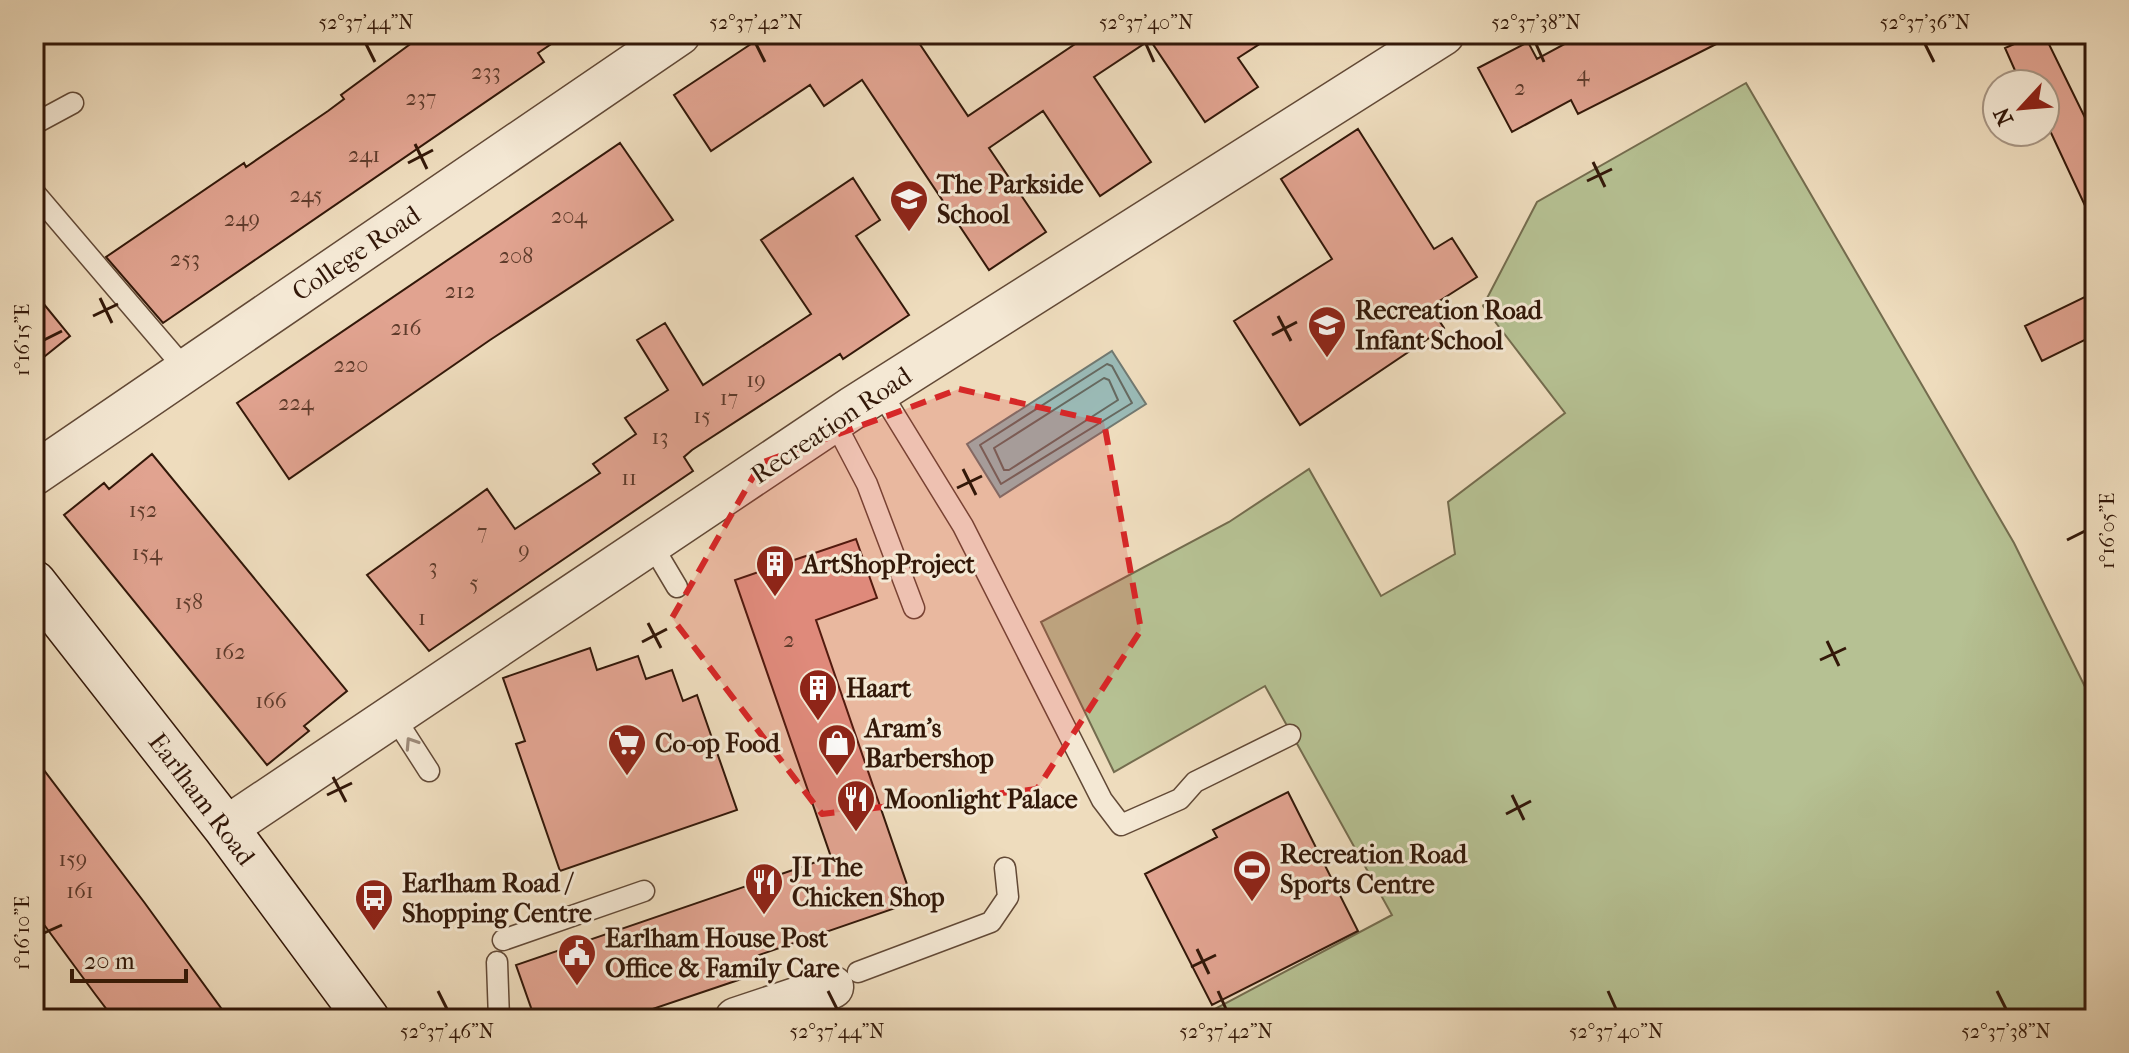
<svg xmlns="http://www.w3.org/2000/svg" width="2129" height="1053" font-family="'IM FELL French Canon',serif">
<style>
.green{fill:#b6c193;stroke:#746c4e;stroke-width:2}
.water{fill:#9abab6;stroke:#717971;stroke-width:2}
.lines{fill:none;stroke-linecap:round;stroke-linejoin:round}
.shore{stroke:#666960;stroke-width:2}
.building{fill:#e1a390;stroke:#331809;stroke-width:2}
.lane-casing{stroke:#624936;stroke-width:23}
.street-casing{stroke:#624936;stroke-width:45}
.secondary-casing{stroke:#331809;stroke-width:47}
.lane{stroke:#f4e8d4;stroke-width:20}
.street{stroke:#f4e8d4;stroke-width:42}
.secondary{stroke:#f4e8d4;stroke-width:44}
.oneway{stroke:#9d8a79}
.marked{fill:#d62828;fill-opacity:0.2;stroke:#d62828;stroke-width:6;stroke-dasharray:16 10;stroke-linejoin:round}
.ticks{fill:none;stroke:#331809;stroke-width:3}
.labels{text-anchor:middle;stroke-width:6;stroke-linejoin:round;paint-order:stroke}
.number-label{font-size:22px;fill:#5e3b2b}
.poi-label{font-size:26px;font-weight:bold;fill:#331809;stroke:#f4e8d4;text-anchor:start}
.street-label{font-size:26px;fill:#331809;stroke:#f4e8d4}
.neatline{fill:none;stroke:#331809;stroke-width:3}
.ticks-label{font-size:20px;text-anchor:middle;fill:#331809}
</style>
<rect width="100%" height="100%" fill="#eedcbd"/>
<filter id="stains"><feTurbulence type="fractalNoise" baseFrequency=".0025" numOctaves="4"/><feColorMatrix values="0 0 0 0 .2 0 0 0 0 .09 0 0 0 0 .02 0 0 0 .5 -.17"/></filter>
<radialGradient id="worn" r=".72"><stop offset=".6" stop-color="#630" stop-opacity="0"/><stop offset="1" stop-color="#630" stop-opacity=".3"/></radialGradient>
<!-- green -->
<path class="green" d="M1746,83L2014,543L2095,707V1019H1196L1392,915L1265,686L1114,772L1041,622L1229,522L1309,469L1381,596L1455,554L1448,502L1565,413L1483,306L1537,202Z"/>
<!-- water -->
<path class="water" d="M1112,351L1146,404L1000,497L967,444Z"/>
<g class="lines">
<!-- shore -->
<path class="shore" d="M1107,364L1112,366L1132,403L1001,484L980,445Z
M1104,378L1109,380L1118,400L1009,470H1004L994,448Z"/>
</g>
<!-- building -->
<path class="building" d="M424,34H566L538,53L544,62L163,323L106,257L244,163L246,167L328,111L344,99L341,95Z
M766,34H913L968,116L1090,34H1275L1238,58L1258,87L1205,122L1150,40L1094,77L1151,162L1100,196L1043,111L989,148L1046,232L989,270L862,80L824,106L810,85L711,151L674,95Z
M1583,34H1736L1578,114L1571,100L1512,132L1478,68L1528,42L1537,59Z
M2037,34H2044L2095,138V227L2045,120V84H2021L2005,48Z
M1358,129L1434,249L1452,238L1477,277L1430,307L1444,328L1300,425L1234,321L1332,259L1281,179Z
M620,143L673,220L490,340L289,479L237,403Z
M853,178L880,220L856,236L909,315L843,359L840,354L692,450L684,457L693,471L429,651L367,575L487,489L515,529L600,473L593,464L636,434L625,418L668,390L637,340L665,323L703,385L811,314L761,240Z
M34,292L70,336L34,365Z
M2095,292V335L2042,361L2025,326Z
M152,454L347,691L304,726L309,731L267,765L64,515L104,483L109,489Z
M856,539L877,598L816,620L913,902L759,955L765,971L623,1019H535L516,965L831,857L735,580Z
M590,648L597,670L638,656L646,679L672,670L683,701L697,695L737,810L560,871L516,744L525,741L503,678Z
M34,757L144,902L229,1019H114L95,994L34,911Z
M1288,792L1358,931L1212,1005L1145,874L1217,837L1213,830Z"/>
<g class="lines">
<defs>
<path id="lane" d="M34,124L73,103
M34,192L186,370
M880,391L963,526L1102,800L1121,825L1180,799L1195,782L1290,735
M834,421L867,484L914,608
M652,545L677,587
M393,715L429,771
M503,940L644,891
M497,962L499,1019
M858,972L991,922L1008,897L1005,868"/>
<path id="street" d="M34,474L679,34
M226,828L854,407L1443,34
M736,1019L832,987"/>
<path id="secondary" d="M34,583L226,828L367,1019"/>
</defs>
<!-- lane casing -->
<use href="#lane" class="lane-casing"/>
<!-- street casing -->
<use href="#street" class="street-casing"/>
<!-- secondary casing -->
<use href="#secondary" class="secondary-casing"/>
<!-- lane -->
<use href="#lane" class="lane"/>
<!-- street -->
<use href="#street" class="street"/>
<!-- secondary -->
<use href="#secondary" class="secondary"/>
</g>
<!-- one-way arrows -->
<defs><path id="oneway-chevron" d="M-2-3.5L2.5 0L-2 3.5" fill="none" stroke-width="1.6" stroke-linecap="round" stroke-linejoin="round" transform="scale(2)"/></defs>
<use class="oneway" href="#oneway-chevron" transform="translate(411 743) rotate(-123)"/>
<!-- marked area -->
<path class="marked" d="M959,389L1104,422L1141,630L1037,789L822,814L672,618L761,463Z"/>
<!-- ticks -->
<path class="ticks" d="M366,44L375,62M756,44L765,62M1146,44L1154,62M1536,44L1544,62M1925,44L1934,62M415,144L427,169M1593,162L1605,187M408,163L433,150M1587,181L1612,169M100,298L112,323M93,316L118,304M1278,316L1291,341M1272,335L1297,322M44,340L62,331M963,469L976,495M957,488L982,476M2067,540L2085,531M648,623L661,648M1827,641L1839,666M642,642L667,629M1820,660L1846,648M333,777L346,802M327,795L352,783M1512,795L1524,820M1506,814L1531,801M44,933L62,925M1197,949L1209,974M1191,967L1216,955M438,991L447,1009M828,991L837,1009M1218,991L1226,1009M1608,991L1616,1009M1997,991L2006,1009"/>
<!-- icons -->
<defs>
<symbol id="school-pin" viewBox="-11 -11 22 30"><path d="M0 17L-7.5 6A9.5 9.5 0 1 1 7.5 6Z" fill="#8f2418" stroke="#f4e8d4"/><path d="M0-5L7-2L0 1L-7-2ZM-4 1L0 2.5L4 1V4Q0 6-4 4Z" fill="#fff"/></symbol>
<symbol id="building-pin" viewBox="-11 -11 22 30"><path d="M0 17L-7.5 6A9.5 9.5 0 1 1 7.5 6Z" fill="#8f2418" stroke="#f4e8d4"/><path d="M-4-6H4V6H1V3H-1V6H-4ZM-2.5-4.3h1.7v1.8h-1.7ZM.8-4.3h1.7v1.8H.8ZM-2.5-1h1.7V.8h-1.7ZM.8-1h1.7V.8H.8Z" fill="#fff"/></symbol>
<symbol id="supermarket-pin" viewBox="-11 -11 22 30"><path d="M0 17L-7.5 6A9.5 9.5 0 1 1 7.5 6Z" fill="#8f2418" stroke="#f4e8d4"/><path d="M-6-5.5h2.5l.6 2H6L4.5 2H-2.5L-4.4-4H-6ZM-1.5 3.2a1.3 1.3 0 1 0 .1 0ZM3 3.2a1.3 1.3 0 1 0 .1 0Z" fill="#fff"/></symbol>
<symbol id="shop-pin" viewBox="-11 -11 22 30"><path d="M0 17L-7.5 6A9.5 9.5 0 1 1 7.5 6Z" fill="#8f2418" stroke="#f4e8d4"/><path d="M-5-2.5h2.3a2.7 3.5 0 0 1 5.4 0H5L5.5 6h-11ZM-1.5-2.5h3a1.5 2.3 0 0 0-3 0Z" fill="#fff"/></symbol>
<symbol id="restaurant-pin" viewBox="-11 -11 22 30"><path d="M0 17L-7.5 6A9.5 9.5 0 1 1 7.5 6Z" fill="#8f2418" stroke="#f4e8d4"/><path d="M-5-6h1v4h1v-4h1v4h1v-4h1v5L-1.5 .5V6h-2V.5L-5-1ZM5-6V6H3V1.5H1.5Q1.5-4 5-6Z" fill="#fff"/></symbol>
<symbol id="stadium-pin" viewBox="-11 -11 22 30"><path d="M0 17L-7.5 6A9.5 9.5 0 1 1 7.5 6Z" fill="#8f2418" stroke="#f4e8d4"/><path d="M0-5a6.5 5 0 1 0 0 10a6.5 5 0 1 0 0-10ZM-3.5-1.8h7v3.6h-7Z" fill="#fff"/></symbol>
<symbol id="bus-pin" viewBox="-11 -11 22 30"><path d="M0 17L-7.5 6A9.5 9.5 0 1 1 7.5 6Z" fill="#8f2418" stroke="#f4e8d4"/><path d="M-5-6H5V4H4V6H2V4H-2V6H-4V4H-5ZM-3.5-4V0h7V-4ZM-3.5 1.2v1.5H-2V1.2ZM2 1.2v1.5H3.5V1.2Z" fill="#fff"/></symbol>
<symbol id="civic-pin" viewBox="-11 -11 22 30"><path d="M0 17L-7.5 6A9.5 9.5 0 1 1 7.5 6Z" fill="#8f2418" stroke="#f4e8d4"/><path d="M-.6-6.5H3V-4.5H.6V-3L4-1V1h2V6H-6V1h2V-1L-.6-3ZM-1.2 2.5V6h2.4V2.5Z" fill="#fff"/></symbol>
</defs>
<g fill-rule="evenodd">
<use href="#school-pin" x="887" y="177" width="44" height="60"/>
<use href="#school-pin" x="1305" y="303" width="44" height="60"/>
<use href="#building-pin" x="753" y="542" width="44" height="60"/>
<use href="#building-pin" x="796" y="666" width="44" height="60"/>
<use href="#supermarket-pin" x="605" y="721" width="44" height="60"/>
<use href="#shop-pin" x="815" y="721" width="44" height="60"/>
<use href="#restaurant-pin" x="834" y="777" width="44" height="60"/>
<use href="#stadium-pin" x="1230" y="847" width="44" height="60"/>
<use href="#restaurant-pin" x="742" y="860" width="44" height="60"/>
<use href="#bus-pin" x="352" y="876" width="44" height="60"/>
<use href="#civic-pin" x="555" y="931" width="44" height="60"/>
</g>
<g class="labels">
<!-- number labels -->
<g class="number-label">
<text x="486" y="79">233</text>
<text x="1583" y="81">4</text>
<text x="1520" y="95">2</text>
<text x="421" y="105">237</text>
<text x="364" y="162">241</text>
<text x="306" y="202">245</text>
<text x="569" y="223">204</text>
<text x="242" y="226">249</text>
<text x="516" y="263">208</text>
<text x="185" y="266">253</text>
<text x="460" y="298">212</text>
<text x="406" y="335">216</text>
<text x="351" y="372">220</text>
<text x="756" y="387">19</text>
<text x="729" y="405">17</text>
<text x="296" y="410">224</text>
<text x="702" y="423">15</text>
<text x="660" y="444">13</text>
<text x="629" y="485">11</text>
<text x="143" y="517">152</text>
<text x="482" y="539">7</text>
<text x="524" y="557">9</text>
<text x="147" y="560">154</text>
<text x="433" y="574">3</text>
<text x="474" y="590">5</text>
<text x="189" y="609">158</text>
<text x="422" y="625">1</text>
<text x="789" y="647">2</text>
<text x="230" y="659">162</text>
<text x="271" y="708">166</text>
<text x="73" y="866">159</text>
<text x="80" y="898">161</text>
</g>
<!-- poi labels -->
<g class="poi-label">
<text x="937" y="193">The Parkside<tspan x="937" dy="30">School</tspan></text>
<text x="1355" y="319">Recreation Road<tspan x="1355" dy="30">Infant School</tspan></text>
<text x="803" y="573">ArtShopProject</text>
<text x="846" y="697">Haart</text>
<text x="865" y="737">Aram's<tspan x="865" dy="30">Barbershop</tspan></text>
<text x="655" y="752">Co-op Food</text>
<text x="884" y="808">Moonlight Palace</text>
<text x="1280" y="863">Recreation Road<tspan x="1280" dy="30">Sports Centre</tspan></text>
<text x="792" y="876">JI The<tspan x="792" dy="30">Chicken Shop</tspan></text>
<text x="402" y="892">Earlham Road /<tspan x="402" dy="30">Shopping Centre</tspan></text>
<text x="605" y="947">Earlham House Post<tspan x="605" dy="30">Office &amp; Family Care</tspan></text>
</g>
<!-- street labels -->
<g class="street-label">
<text transform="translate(356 253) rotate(-34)" y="9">College Road</text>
<text transform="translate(831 425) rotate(-34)" y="9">Recreation Road</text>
<text transform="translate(202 799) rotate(53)" y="9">Earlham Road</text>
</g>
</g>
<!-- margin -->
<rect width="2129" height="1053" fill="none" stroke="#eedcbd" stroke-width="88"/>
<!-- north arrow -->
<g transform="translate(2021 108) rotate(244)"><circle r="38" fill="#f4e8d4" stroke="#a79583" stroke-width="2"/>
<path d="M0-6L14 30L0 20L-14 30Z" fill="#8f2418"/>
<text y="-12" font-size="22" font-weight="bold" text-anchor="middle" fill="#331809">N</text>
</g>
<!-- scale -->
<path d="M72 969v12h114v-12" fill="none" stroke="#331809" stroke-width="4"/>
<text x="84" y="969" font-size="24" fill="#331809" stroke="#f4e8d4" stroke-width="6" paint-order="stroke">20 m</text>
<rect x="44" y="44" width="2041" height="965" class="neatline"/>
<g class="ticks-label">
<text x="366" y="29">52°37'44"N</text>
<text x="756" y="29">52°37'42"N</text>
<text x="1146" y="29">52°37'40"N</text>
<text x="1536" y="29">52°37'38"N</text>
<text x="1925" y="29">52°37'36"N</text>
<text transform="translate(22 340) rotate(-90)" y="7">1°16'15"E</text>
<text transform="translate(2107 531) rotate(-90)" y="7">1°16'05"E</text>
<text transform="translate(22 933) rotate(-90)" y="7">1°16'10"E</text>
<text x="447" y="1038">52°37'46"N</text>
<text x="837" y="1038">52°37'44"N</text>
<text x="1226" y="1038">52°37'42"N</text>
<text x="1616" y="1038">52°37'40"N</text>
<text x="2006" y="1038">52°37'38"N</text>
</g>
<rect width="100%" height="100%" filter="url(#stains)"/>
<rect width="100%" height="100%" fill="url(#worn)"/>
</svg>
